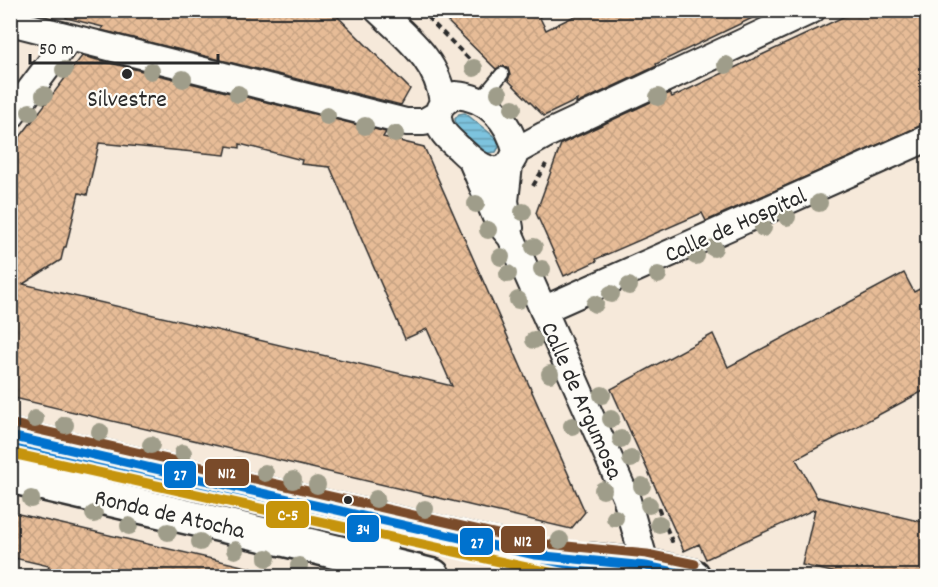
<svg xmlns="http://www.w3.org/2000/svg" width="938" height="587" font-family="Dekko,sans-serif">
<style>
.water{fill:url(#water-rules);stroke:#5c8696;stroke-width:1.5}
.building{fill:url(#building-cross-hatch);stroke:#2b2b2b;stroke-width:1.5;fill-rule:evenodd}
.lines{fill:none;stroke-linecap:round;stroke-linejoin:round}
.lane-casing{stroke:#2b2b2b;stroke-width:16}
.street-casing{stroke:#2b2b2b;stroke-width:30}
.primary-casing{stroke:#2b2b2b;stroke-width:38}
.path{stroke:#2b2b2b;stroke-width:4;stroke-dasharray:6 4.5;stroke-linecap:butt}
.lane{stroke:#fdfcf7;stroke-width:12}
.street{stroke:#fdfcf7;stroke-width:26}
.primary{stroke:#fdfcf7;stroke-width:33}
.bus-1-casing{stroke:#fdfcf7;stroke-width:14}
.bus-2-casing{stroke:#fdfcf7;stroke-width:14}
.bus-3-casing{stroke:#fdfcf7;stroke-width:14}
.bus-1{stroke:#0072ce;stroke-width:9}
.bus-2{stroke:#0072ce;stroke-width:9}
.bus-3{stroke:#7a4b2a;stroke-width:9}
.rail-1-casing{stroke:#fdfcf7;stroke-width:15}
.rail-1{stroke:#c6940b;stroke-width:10}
.tree{fill:#9f9d8a}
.poi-dot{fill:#2b2b2b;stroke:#fdfcf7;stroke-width:2}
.labels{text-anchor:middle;stroke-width:4.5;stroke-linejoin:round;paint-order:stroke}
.poi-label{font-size:24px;fill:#2b2b2b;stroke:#fdfcf7}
.street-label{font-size:24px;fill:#2b2b2b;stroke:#fdfcf7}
.line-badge{stroke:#fdfcf7;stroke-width:2}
.badge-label{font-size:16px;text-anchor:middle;font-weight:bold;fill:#fff}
</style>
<defs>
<pattern id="water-rules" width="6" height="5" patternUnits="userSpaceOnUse" patternTransform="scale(1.5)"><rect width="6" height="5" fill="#7dc3de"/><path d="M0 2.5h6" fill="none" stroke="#679fb4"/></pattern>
<pattern id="building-cross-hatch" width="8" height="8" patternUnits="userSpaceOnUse" patternTransform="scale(1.5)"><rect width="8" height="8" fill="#e7bc97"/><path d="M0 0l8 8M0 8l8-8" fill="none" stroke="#c6a282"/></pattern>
</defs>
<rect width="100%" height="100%" fill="#f6e9da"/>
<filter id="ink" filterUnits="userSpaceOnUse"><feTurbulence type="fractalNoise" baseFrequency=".0167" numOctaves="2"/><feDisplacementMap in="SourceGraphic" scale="12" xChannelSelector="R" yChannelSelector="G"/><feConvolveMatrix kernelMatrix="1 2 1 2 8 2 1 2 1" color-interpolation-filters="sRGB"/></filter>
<g filter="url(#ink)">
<!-- water -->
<path class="water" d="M465,113L497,139L499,147L496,152L487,153L456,127L455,119L459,114Z"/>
<!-- building -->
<path class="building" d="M67,10H331L410,89L401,105L101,30L103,27L66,18Z
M436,10H536L546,30L587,10H769L656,64L657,66L576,104L577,100L544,116L508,80L510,75L508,68L503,66L496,69Z
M858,10H927V123L706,221L702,213L596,259L597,261L564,276L536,213L561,144L670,93L672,97Z
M82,56L386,132L383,137L424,147L585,512L571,529L10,397V150ZM99,143L225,155L227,146L240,148V144L302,160L301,164L330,167L405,339L427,329L452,386L23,284L61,260L64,247H66L79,193L87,195Z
M904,273L914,292L927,285V389L796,459L818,499V497L830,500L927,523V576H849L802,565L815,509L706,559L699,544L684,551L611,389L713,334L728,367Z
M10,512L251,568L250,576H46L49,566L10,557Z"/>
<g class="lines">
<defs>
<path id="lane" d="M480,100L502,74"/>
<path id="street" d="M378,10C407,38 438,60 443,102
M10,22L406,122H424L438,114
M455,95C487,97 509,120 516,151C505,186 477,166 460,149C450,140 437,130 438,115C439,104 447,100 455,95Z
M10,117L70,37
M516,151L545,135L812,10
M472,161L498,222L511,237L626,497L646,566
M509,165L505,201L510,228
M543,310L928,138
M378,576L390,523"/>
<path id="primary" d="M10,436L535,555L611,576
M10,476L304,544L433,576
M587,560L646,566L693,576"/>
</defs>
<!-- lane casing -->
<use href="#lane" class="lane-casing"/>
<!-- street casing -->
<use href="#street" class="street-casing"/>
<!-- primary casing -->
<use href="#primary" class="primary-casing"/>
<!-- path -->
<path class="path" d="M420,10L481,71
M533,186L546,164
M658,508L672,541L669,540"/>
<!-- lane -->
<use href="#lane" class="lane"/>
<!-- street -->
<use href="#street" class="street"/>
<!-- primary -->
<use href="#primary" class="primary"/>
<defs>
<path id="bus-1" d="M10,436L535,555L646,566L693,576"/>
<path id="bus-2" d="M10,448L532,567L630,576"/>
<path id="bus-3" d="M13,424L537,543L647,554L695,564"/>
</defs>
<!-- bus-1 casing -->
<use href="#bus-1" class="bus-1-casing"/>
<!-- bus-2 casing -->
<use href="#bus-2" class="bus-2-casing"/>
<!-- bus-3 casing -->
<use href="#bus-3" class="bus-3-casing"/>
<!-- bus-1 -->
<use href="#bus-1" class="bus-1"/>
<!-- bus-2 -->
<use href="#bus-2" class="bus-2"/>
<!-- bus-3 -->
<use href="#bus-3" class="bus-3"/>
<defs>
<path id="rail-1" d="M10,453L565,576"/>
</defs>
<!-- rail-1 casing -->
<use href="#rail-1" class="rail-1-casing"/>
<!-- rail-1 -->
<use href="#rail-1" class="rail-1"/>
</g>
<!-- trees -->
<g class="tree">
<circle cx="726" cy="65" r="9"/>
<circle cx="474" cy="68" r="9"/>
<circle cx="64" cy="70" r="9"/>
<circle cx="151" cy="71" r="9"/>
<circle cx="183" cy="79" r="9"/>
<circle cx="499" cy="93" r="9"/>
<circle cx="238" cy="94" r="9"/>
<circle cx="44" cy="95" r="9"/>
<circle cx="658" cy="97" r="9"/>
<circle cx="513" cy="108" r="9"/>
<circle cx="30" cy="112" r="9"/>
<circle cx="327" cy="116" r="9"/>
<circle cx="365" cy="126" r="9"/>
<circle cx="395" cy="134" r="9"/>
<circle cx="819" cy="203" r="9"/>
<circle cx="476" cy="204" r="9"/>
<circle cx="523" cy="212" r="9"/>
<circle cx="787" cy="217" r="9"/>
<circle cx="763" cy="228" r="9"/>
<circle cx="488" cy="230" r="9"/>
<circle cx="534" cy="247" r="9"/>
<circle cx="714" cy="248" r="9"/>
<circle cx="696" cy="256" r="9"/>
<circle cx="501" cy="257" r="9"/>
<circle cx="542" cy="269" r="9"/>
<circle cx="508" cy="274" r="9"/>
<circle cx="658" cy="275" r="9"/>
<circle cx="629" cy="286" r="9"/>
<circle cx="611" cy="294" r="9"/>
<circle cx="518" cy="300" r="9"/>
<circle cx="595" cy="304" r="9"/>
<circle cx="534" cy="340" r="9"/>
<circle cx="550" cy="374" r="9"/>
<circle cx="602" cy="395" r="9"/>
<circle cx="35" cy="419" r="9"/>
<circle cx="611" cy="419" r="9"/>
<circle cx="65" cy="425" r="9"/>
<circle cx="572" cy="426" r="9"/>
<circle cx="100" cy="432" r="9"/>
<circle cx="621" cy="439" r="9"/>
<circle cx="151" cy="445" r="9"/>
<circle cx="183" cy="453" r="9"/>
<circle cx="631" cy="459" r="9"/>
<circle cx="238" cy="466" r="9"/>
<circle cx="265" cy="473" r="9"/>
<circle cx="293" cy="480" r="9"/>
<circle cx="317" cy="485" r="9"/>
<circle cx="642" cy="486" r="9"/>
<circle cx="603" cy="490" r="9"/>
<circle cx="31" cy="499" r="9"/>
<circle cx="376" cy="499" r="9"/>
<circle cx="649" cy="505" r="9"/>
<circle cx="425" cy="509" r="9"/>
<circle cx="94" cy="514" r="9"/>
<circle cx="615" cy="518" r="9"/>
<circle cx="659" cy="524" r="9"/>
<circle cx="129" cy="526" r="9"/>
<circle cx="168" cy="532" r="9"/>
<circle cx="560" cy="540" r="9"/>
<circle cx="200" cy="542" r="9"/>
<circle cx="235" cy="550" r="9"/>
<circle cx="267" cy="558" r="9"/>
<circle cx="299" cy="566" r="9"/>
</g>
</g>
<!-- markers -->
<g class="poi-dot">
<circle cx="127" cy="74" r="6"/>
<circle cx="348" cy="500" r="5"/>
</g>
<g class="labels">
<!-- poi labels -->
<g class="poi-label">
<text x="127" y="106">Silvestre</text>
</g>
<!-- street labels -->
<g class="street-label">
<text transform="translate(735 224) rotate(-24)" y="8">Calle de Hospital</text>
<text transform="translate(583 400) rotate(66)" y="8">Calle de Argumosa</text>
<text transform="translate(170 513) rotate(13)" y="8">Ronda de Atocha</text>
</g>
</g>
<g class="line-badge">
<rect x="204" y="458" width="46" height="29" rx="6" fill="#7a4b2a"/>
<rect x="163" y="460" width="34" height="29" rx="6" fill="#0072ce"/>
<rect x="265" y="500" width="45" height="29" rx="6" fill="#c6940b"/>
<rect x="346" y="514" width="34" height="29" rx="6" fill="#0072ce"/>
<rect x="500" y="525" width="46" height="29" rx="6" fill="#7a4b2a"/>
<rect x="459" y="527" width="35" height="29" rx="6" fill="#0072ce"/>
</g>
<g class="badge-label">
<text x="227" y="478">N12</text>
<text x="180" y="480">27</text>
<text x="288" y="520">C-5</text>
<text x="363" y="534">34</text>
<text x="523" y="546">N12</text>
<text x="477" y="548">27</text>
</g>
<!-- margin -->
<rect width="938" height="587" fill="none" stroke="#fdfcf7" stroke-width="36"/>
<rect x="18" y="18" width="902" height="551" fill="none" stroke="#2b2b2b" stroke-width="2" filter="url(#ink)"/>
<!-- scale -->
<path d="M30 54v9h188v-9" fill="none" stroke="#2b2b2b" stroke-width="3"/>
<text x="39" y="54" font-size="18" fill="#2b2b2b" stroke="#fdfcf7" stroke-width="4.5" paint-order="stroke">50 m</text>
</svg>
